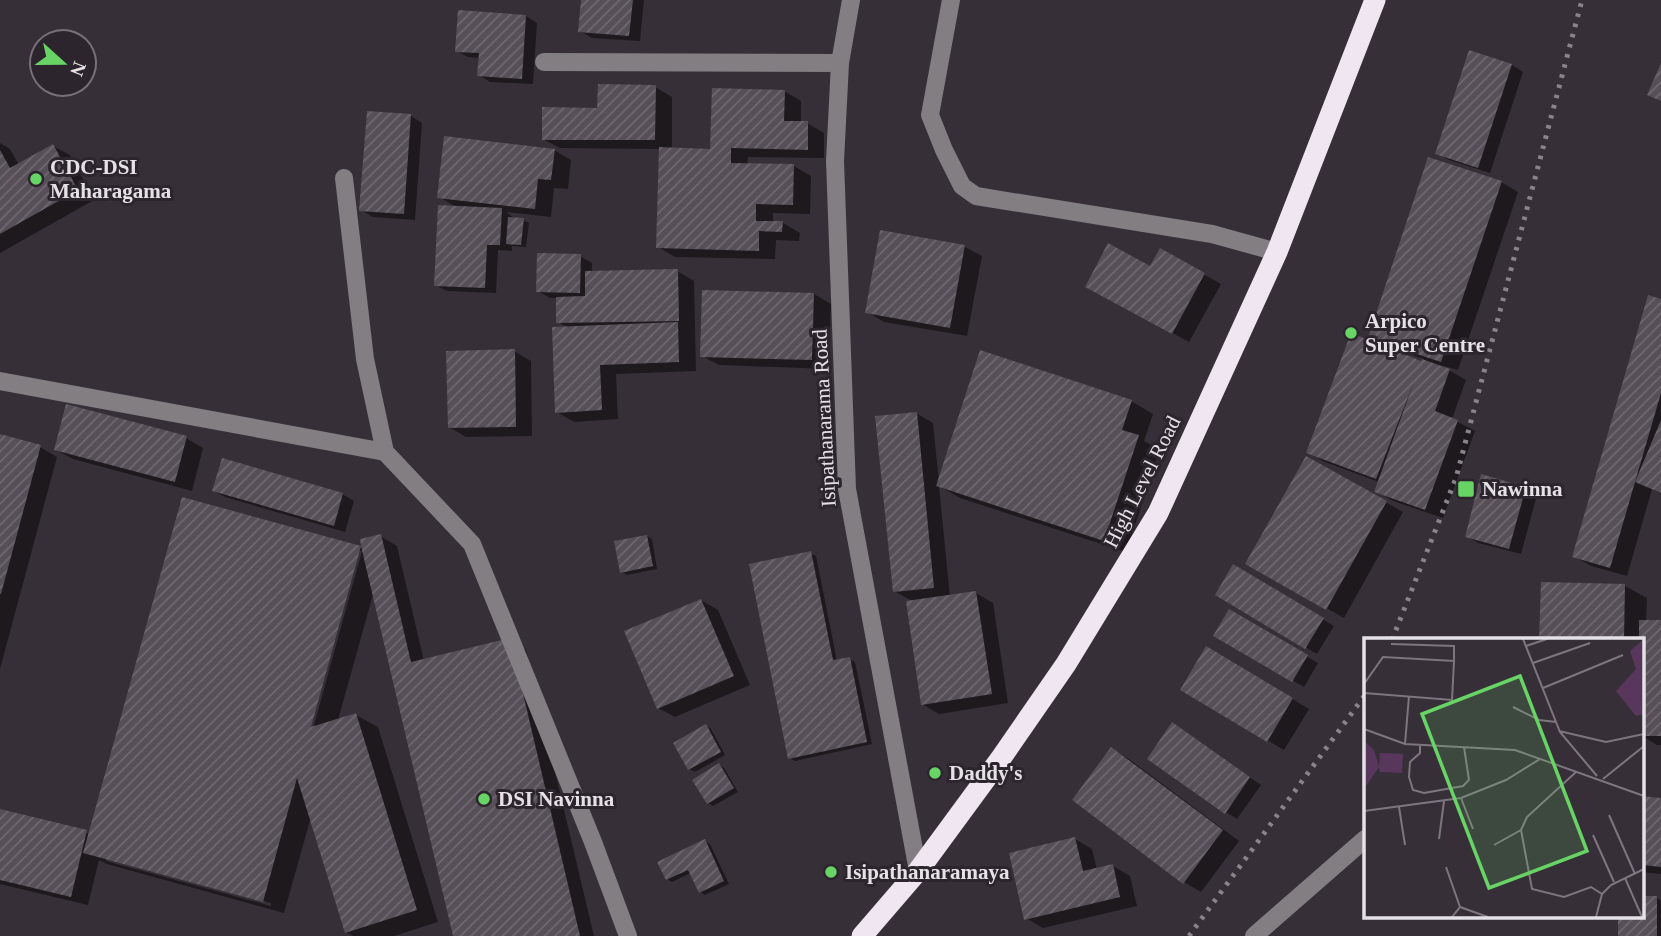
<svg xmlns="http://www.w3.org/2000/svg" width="1661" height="936" font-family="Georgia,serif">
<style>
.shadow{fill:#0007;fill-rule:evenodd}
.building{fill:url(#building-hatch)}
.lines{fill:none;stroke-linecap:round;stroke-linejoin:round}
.minor{stroke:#827e82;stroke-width:18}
.highway{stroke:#f0e6f1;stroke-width:21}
.rail{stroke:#8a838b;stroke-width:5;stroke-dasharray:3.5 7;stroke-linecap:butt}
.poi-dot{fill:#67d465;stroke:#2d252e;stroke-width:2.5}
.labels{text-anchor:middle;stroke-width:6;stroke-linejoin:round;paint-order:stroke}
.poi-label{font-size:21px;font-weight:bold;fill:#e6e1e7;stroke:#2d252e;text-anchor:start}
.street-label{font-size:21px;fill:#e6e1e7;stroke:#2d252e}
.inset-road{fill:none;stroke:#7d767e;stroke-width:2}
.view{fill:#67d465;fill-opacity:0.15;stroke:#67d465;stroke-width:3.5}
.inset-edge{fill:none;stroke:#e6e1e7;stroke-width:3.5}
</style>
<defs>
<pattern id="building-hatch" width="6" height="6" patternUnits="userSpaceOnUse" patternTransform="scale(1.75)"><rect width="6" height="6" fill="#574f58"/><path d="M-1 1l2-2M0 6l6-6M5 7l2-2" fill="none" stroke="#6f6870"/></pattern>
</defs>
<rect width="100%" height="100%" fill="#372f38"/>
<!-- shadow -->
<path class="shadow" d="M583,0H644L640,41L592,38L580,31Z
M460,12L526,16L537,23L533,84L490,82L479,75L480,58L468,57L457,51Z
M1512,65L1523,72L1490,173L1449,160L1437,153Z
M655,87L672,97V149L712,150L784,91L801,101V123H807L824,133V158L748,157L747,165L794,166L811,176L810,214L773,213V223H783L800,233L799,241L776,240L775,259L675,257L658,247L661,149L560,148L543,139L599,110Z
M368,113L411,116L422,123L415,220L373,217L361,210Z
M0,143L10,149L19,165L53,146L70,155L94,200L0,253Z
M554,150L571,160L568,189L554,188L551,217L506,212L513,217V219L523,220L529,223L526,247L512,246V251L498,250L496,293L447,291L435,285L458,208L439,197Z
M1501,182L1518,192L1458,370L1444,366L1443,367L1466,380L1452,419L1475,431L1443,518L1393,501L1376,491L1379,482L1325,462L1308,452L1387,349L1388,347L1370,337ZM1403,352L1424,359L1423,363L1402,355ZM1396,401L1406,407V411L1395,404Z
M965,247L982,256L967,336L884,322L867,312Z
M1160,250L1221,284L1189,342L1104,296L1150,268Z
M580,256L592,263V272L677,271L694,281L696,371L616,374L618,419L574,422L557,412L569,328L558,322V298H550L538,291Z
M814,294L831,304L828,369L719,365L702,356Z
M1661,300V494L1652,489L1627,576L1591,566L1574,556Z
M514,351L531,361L532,436L466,437L449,427Z
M1131,401L1153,414L1144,441L1160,450L1126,552L960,498L939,486L950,597L976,593L993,603L1008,703L939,714L922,704L914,602L894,591L916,413L933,423L939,482Z
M0,436L40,447L57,457L0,669Z
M186,438L203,448L192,491L73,459L56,450Z
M1306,458L1403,512L1344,618L1247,563Z
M1525,488L1537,495L1521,554L1478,543L1467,536Z
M214,491L342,494L354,501L345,532L225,497Z
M183,499L364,548L380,536L397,546L424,661L509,640L526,650L594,936H455L374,591L338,720L356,715L378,727L438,922L394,936H353L346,932L311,817L284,913L107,864L99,860L88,905L0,884V811L90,834ZM358,551H362L311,736L307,735ZM106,857L271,903V906L106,861Z
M647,536L652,539L657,569L627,575L622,572Z
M810,553L816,556L837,661L850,659L855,662L872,744L795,761L790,758Z
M1234,567L1334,626L1317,654L1217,595Z
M1542,583L1625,586L1647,598L1646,622H1661V745H1657L1642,736V744V640H1541Z
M701,600L718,610L750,685L675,717L658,708Z
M1229,612L1318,663L1304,687L1215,635Z
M1207,648L1309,709L1284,750L1182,689Z
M706,726L711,729L725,755L695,772L689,769Z
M1184,731L1261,785L1237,819L1226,812Z
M1112,749L1129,759L1239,841L1201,892L1184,882L1074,800Z
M719,765L724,768L738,792L713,806L708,803Z
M1642,797L1661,799V874L1642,872Z
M1075,839L1092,849L1097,870L1113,866L1130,876L1137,906L1043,928L1026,918Z
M705,841L710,844L729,884L705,895L700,892L691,873L672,882L667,879Z
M1642,898H1657L1661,901V936H1620V917H1642Z"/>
<!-- building -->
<path class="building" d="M581,0H633L629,36L578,32Z
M458,10L526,15L522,79L477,76L479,53L455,52Z
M1469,50L1512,64L1478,168L1435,154Z
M1661,63V101L1647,95Z
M598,84L656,85L655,140H542V107L597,108Z
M712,88L785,90L784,121H808V150L731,148V163L794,164L793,205L756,204V221H783L782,232L759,231V251L656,248L659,147L710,149Z
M367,111L411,114L404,214L359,211Z
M444,136L555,149L551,180L538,179L535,209L437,198Z
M53,144L78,190L0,234V150L10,168Z
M1428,157L1502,181L1441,362L1368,338Z
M438,205L502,208L500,245H487L485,288L434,286Z
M508,217L524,218L521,245L506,244Z
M880,230L965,245L950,328L865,313Z
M1108,243L1150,266L1160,248L1205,273L1172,334L1085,287Z
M537,253L581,254L580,293L536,292Z
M678,269L679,321L556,323V297L585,296V271Z
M702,290L814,293L812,360L700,357Z
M1648,295L1661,299V393L1635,482L1661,420V493L1635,482L1610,568L1572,557Z
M678,322L679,362L600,365L602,410L555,413L552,327Z
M1351,333L1421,361L1422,359L1450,369L1435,411L1458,420L1425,510L1374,492L1414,382L1376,479L1306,453Z
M515,349L516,427L448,428L446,351Z
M980,350L1132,400L1122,430L1139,435L1104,541L936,486Z
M66,404L187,436L175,482L54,450Z
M917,412L934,588L893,592L875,416Z
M0,434L41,445L1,594H0Z
M1306,456L1387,501L1326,610L1245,564Z
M222,458L343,493L334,526L212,491Z
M1481,474L1526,487L1509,549L1465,537Z
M182,497L361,546L360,539L381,534L411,662L510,638L580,936H453L361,546L311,727L356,713L417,910L345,933L297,778L263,902L83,853Z
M647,535L653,566L620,573L614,541Z
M811,551L833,660L850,657L867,742L788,759L749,564Z
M1233,564L1324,618L1305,649L1215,595Z
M1541,582L1625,584L1624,640H1539Z
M976,591L992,694L921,705L906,601Z
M701,599L734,676L657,709L624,631Z
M1229,609L1308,655L1292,682L1213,636Z
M1639,620H1661V736H1642V640H1639Z
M1206,646L1293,698L1267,742L1180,690Z
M1172,722L1250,777L1225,814L1147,759Z
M706,724L721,752L688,770L673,743Z
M1111,747L1223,830L1183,884L1072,800Z
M719,763L734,788L707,804L692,780Z
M1642,796L1661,798V867L1642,865Z
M0,809L87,830L71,897L0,880Z
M1075,837L1083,871L1113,864L1120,897L1024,920L1009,853Z
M705,839L724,881L699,893L688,870L666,880L657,862Z
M1642,896H1657V936H1618V917H1642Z"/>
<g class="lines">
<!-- minor -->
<path class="minor" d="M851,0L840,63L835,161L847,489L918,871
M951,0L930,115L944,150L962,186L976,196L1212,234L1277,252
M544,62L840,63
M344,178L365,359L385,452
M0,381L385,452L472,544L593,842L628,936
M1254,936L1365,839"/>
<!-- highway -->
<path class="highway" d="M862,936L918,871L1001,758L1066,664L1158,513L1277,252L1375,0"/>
<!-- rail -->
<path class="rail" d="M1392,640L1456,478L1582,0
M1189,936L1365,695"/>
</g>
<!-- markers -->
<g class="poi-dot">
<circle cx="36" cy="179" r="7"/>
<circle cx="1351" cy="333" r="7"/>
<rect x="1457" y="480" width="18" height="18" rx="3.5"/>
<circle cx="935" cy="773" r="7"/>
<circle cx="484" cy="799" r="7"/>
<circle cx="831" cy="872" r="7"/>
</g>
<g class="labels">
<!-- poi labels -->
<g class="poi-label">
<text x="50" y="174">CDC-DSI<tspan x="50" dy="24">Maharagama</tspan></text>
<text x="1365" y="328">Arpico<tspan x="1365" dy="24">Super Centre</tspan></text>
<text x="1482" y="496">Nawinna</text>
<text x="949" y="780">Daddy's</text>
<text x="498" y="806">DSI Navinna</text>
<text x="845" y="879">Isipathanaramaya</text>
</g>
<!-- street labels -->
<g class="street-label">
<text transform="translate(824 418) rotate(-93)" y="7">Isipathanarama Road</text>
<text transform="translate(1142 482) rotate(-63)" y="7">High Level Road</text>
</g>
</g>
<!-- overview -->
<g transform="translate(1364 638)">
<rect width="280" height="280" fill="#372f38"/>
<path d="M280,1V76L272,78L252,53L272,31L266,13Z" fill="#59375d"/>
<path d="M0,103L10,112L15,129L16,115L39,116L38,135L16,134L15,129L0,151Z" fill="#59375d"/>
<path class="inset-road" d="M159,1L196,94L233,138M162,8L183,1M169,25L226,5M0,46L19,19L90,23V8L27,6M179,50L259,17M0,55L88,62L90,23M149,69L175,82L192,84M0,91L41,106L151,112L280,158M195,93L242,104L280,96M41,106L45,58M56,106V115L46,124L45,139L49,152L60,155L99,148L105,142L100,109M212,134L163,179L157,192L168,251L200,259L227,249L238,256M239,141L280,108M97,160L109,191M35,169L41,207M0,173L97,160L142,142L176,121M245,177L271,236M229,197L250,244M75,201L80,163M130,207L157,192M82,229L96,269L88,279M261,240L278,279M96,269L124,279M232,279L238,256L247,247L280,231"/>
<path class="view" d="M156,38L223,213L125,250L58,76Z"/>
<rect width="280" height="280" class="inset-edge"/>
</g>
<!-- north arrow -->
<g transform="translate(63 63) rotate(111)"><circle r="33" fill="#2d252e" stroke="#777078" stroke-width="2"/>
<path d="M0-5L12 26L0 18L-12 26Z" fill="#67d465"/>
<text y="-10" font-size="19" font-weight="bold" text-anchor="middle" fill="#e6e1e7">N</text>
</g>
</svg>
